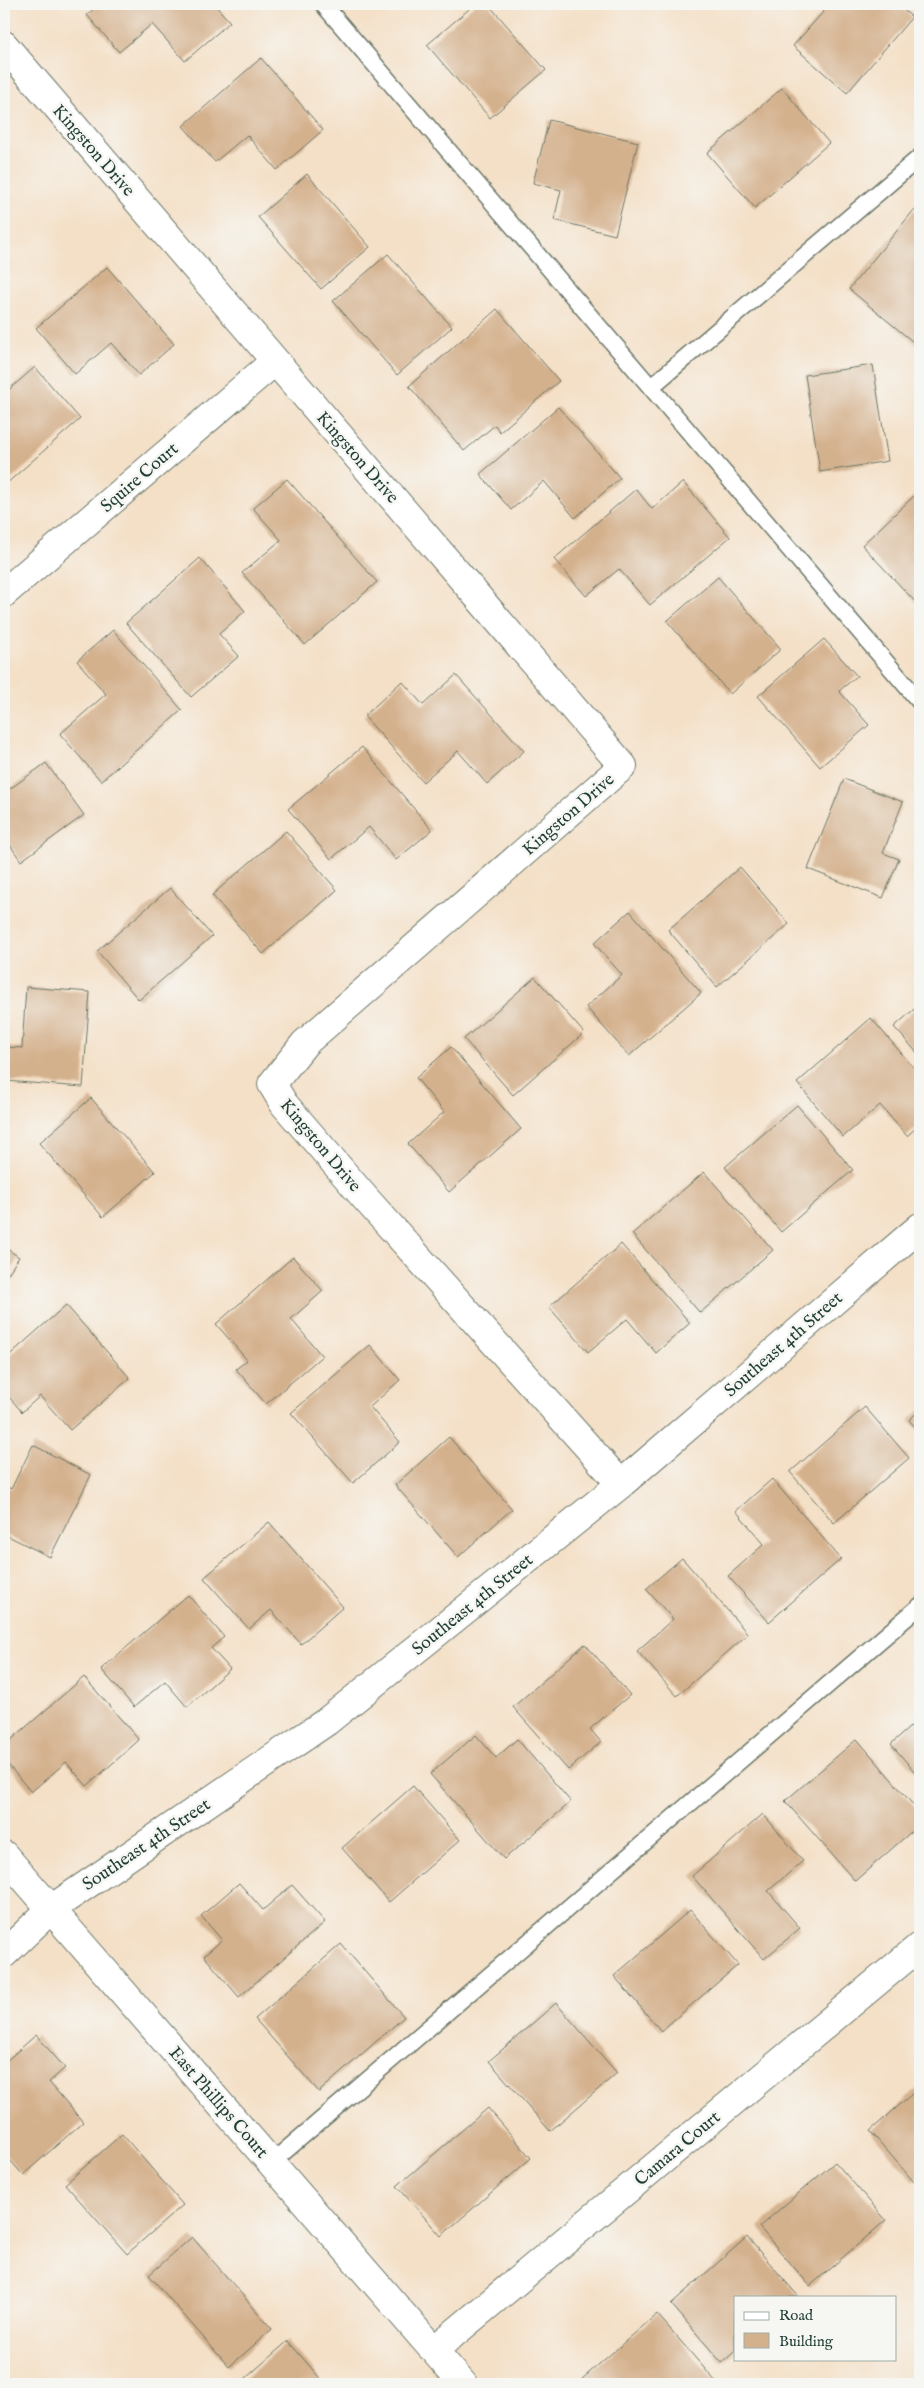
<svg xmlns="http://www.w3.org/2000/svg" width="924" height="2388" font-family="'IM FELL English',serif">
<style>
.building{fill:#d4b18d}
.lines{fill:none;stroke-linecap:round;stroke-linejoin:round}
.service-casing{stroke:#6a7667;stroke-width:19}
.minor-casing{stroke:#6a7667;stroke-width:30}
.service{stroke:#fff;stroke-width:16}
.minor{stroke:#fff;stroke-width:28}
.labels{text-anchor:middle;stroke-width:5;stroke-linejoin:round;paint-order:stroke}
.street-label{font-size:18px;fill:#1f3d34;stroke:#f6f6f2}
</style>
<rect width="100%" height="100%" fill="#f6f6f2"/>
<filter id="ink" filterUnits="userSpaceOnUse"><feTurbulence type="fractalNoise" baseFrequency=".02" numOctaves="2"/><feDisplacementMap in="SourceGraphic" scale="10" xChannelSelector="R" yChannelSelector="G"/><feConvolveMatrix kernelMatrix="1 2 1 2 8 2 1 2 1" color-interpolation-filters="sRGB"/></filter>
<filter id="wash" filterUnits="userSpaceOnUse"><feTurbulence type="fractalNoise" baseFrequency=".0096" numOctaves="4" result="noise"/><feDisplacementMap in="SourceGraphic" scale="20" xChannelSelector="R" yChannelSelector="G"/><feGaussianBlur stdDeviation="1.12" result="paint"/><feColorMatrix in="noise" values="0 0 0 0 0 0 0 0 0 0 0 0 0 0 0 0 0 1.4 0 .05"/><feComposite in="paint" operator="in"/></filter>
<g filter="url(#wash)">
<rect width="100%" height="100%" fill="#f4e0c7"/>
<g id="blocks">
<!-- building -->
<path class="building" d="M99,4H214L230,22L185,61L152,24L119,52L87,15Z
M475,4H488L546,70L490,118L427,45Z
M830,4H896L912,17L847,93L793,46Z
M261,58L323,130L277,170L247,135L215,162L183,126Z
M782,88L829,143L755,208L707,153Z
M549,120L638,142L615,235L554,220L561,190L533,183Z
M307,174L370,247L321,289L258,217Z
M914,210L920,215V343L918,346L849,289Z
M388,254L452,327L397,375L333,301Z
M107,267L174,344L139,375L111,343L75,374L36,328Z
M497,309L559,381L500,432L495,425L464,451L409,386Z
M873,365L888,461L820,472L805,375Z
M35,367L80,419L6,484L4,482V394Z
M558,407L620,478L575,518L544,481L511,510L480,474Z
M287,479L377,582L305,645L242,573L281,540L253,508Z
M683,482L730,537L650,605L619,569L586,596L554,559L636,489L652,509Z
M915,495L920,500V607L862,545Z
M200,558L245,611L219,634L239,656L191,697L126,623Z
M718,577L781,649L730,694L667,621Z
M113,630L182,710L101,781L60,734L106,694L77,661Z
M824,639L857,676L839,691L869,725L820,767L758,696Z
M456,675L524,751L487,784L458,751L423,782L364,716L402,681L423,705Z
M362,747L432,830L396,860L369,827L331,859L288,809Z
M46,763L84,815L21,861L4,836V793Z
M844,779L903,802L883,853L899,859L883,898L808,869Z
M286,831L337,890L263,954L212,895Z
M740,867L789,924L717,987L668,930Z
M170,888L212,936L139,1000L97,951Z
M630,911L701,993L629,1056L586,1007L622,975L594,943Z
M535,977L584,1033L513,1095L464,1039Z
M26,987L90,992L83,1087L5,1081L7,1047L22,1048Z
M920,1004V1056L894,1027Z
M871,1018L920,1075V1124L907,1136L880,1105L843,1137L797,1083Z
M451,1047L521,1129L449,1192L408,1144L444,1112L416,1078Z
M91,1098L155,1172L103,1217L39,1143Z
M797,1105L853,1170L781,1232L725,1167Z
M704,1172L773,1250L700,1313L632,1234Z
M621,1244L690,1323L656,1353L627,1319L588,1352L549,1307Z
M4,1247L19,1257L4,1280Z
M293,1257L323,1291L291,1319L322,1356L266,1404L236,1369L247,1360L216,1324Z
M66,1305L130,1378L70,1430L40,1396L22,1412L4,1391V1360Z
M370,1345L400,1380L370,1407L400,1442L353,1483L291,1413Z
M865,1407L909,1458L834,1523L790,1472Z
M920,1410V1433L909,1420Z
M449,1437L512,1509L458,1557L395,1485Z
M33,1445L91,1475L50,1557L4,1534V1485L11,1489Z
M772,1479L841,1559L769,1622L728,1576L764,1544L736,1511Z
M269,1522L343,1607L301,1644L271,1610L249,1629L204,1578Z
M682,1558L748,1634L677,1696L637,1651L673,1619L646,1589Z
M188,1595L224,1637L211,1648L230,1669L187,1707L165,1681L134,1707L101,1669Z
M585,1644L630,1695L590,1729L601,1742L568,1770L513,1707Z
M84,1677L139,1740L87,1786L66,1762L31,1792L4,1760V1746Z
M920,1718V1778L891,1744Z
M476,1735L496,1758L517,1739L571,1802L504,1859L430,1774Z
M857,1739L920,1813V1824L855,1881L785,1801Z
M413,1786L460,1840L389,1902L342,1848Z
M763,1814L803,1861L768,1891L800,1928L764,1959L692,1876Z
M239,1883L263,1910L292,1885L325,1922L239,1997L204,1956L222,1940L201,1916Z
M690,1910L738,1965L661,2031L614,1976Z
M341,1944L404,2017L319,2092L255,2019Z
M556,2003L617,2073L550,2131L489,2061Z
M36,2035L65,2068L49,2082L83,2122L23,2175L4,2153V2063Z
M920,2087V2176L914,2182L870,2131Z
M488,2108L531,2158L441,2236L397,2186Z
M122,2134L183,2205L127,2254L65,2184Z
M835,2162L886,2220L810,2286L759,2227Z
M192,2237L272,2329L229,2367L149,2275Z
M747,2237L799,2297H735V2351L722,2363L671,2304Z
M657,2314L718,2384H587L582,2379Z
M288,2341L325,2384H239Z"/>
</g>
</g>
<g filter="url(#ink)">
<use href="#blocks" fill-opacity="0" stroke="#6a7667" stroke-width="1"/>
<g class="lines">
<defs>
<path id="service" d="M323,4L920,702
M651,387L920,157
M271,2163L920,1606"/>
<path id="minor" d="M4,45L623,766L305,1043L272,1084L284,1104L365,1198L621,1484
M4,593L275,361
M4,1855L463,2384
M4,1954L51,1909L326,1722L621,1484L920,1227
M434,2350L920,1946"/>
</defs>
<!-- service casing -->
<use href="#service" class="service-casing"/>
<!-- minor casing -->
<use href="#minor" class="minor-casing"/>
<!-- service -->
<use href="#service" class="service"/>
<!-- minor -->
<use href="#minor" class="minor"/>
</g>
</g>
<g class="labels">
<!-- street labels -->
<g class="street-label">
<text transform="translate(94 150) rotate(49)" y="6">Kingston Drive</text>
<text transform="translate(358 457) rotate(49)" y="6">Kingston Drive</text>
<text transform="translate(139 477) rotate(-41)" y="6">Squire Court</text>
<text transform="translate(568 814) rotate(-41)" y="6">Kingston Drive</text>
<text transform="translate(321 1145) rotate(50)" y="6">Kingston Drive</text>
<text transform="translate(783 1344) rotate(-41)" y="6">Southeast 4th Street</text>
<text transform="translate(472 1604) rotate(-39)" y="6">Southeast 4th Street</text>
<text transform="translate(146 1844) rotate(-34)" y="6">Southeast 4th Street</text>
<text transform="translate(219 2102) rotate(49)" y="6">East Phillips Court</text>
<text transform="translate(677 2148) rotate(-40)" y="6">Camara Court</text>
</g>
</g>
<!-- margin -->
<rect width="924" height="2388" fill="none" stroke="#f6f6f2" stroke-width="20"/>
<!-- legend -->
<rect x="734" y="2296" width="162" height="65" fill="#f6f6f2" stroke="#a0aca6"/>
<rect x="744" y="2312" width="25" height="8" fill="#ffffff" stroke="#a0aca6"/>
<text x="779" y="2320" font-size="15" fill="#1f3d34">Road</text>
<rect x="744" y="2333" width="25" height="15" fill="#d4b18d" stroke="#a0aca6"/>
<text x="779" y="2346" font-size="15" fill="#1f3d34">Building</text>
</svg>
